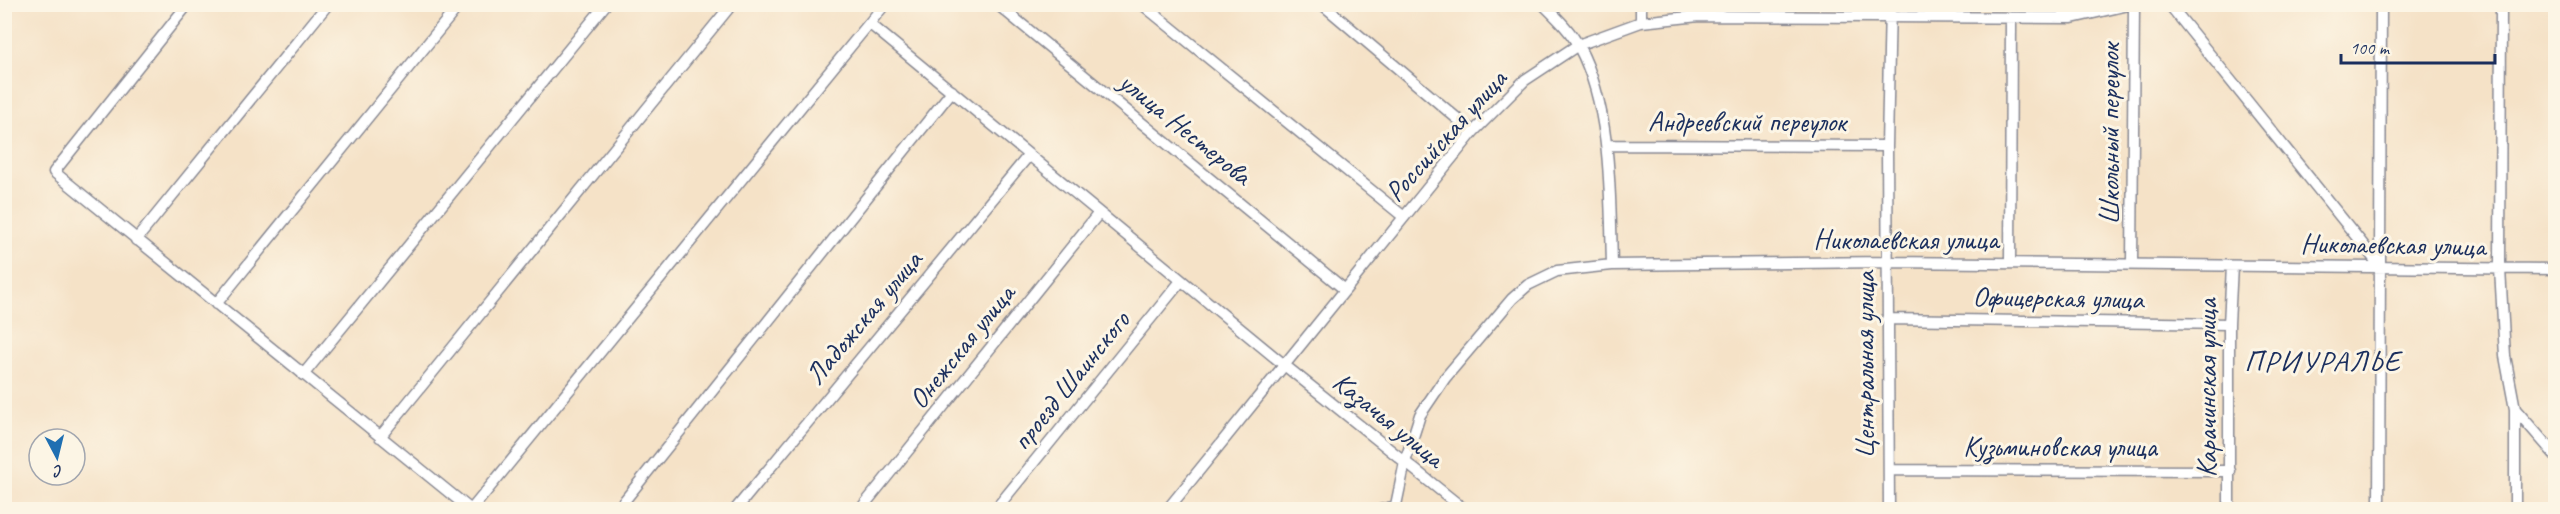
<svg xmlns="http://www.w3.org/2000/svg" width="2560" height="514" font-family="Caveat,sans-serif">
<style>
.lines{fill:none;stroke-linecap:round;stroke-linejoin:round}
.minor-casing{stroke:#888892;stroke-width:13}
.minor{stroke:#fff;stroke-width:10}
.labels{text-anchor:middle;stroke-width:6;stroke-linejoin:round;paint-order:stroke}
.street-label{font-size:28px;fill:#1b2f5e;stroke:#fcf5e5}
.neighbourhood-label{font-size:30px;letter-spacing:1.5px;fill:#1b2f5e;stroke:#fcf5e5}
</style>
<rect width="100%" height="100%" fill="#fcf5e5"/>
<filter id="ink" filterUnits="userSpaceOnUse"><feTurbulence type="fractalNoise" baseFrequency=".0167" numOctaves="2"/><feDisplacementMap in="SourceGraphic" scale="12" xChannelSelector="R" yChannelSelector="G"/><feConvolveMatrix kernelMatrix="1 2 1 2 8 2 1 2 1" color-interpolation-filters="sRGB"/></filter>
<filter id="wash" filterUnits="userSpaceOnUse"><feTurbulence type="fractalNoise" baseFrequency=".008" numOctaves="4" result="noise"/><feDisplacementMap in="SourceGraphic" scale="24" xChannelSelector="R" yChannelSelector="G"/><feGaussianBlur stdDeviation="1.35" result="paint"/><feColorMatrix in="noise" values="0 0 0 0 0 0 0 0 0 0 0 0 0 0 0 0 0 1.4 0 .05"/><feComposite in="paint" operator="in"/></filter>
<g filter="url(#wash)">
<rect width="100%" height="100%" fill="#f5e2c7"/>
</g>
<g filter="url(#ink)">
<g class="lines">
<defs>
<path id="minor" d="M188,4L54,172L471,510
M997,4L1344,289
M1142,4L1404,217
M1322,4L1473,132
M1543,4C1556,17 1571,31 1579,47C1612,109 1610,196 1612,265
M2169,4L2381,267
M2501,4L2500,269L2505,356L2515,409V510
M1641,22V4
M870,24L1283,364L1465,510
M1607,145L1887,146
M136,240L328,4
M2010,263L2011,18
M2132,264L2134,4
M216,304L460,4
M1887,319L2229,324
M303,375L606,4
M2515,409L2556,456
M380,437L732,4
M1889,470L2230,471
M471,510L885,4
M617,510L952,91
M735,510L1029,155
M860,510L1099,213
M995,510L1181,281
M1167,510L1473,132L1525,80L1578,45L1641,22L1699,16L2072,18L2133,4
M1380,510L1396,506
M1395,510L1405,462L1420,415L1445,378L1512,299L1528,285L1557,271L1612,265L1888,262L2556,269
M1889,510L1887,146L1890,4
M2229,510V324L2232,266
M2379,510L2381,4"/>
</defs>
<!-- minor casing -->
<use href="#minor" class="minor-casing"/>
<!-- minor -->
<use href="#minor" class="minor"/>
</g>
</g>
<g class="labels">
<!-- street labels -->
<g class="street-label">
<text x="1747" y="131">Андреевский переулок</text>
<text transform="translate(1186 128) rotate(39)" y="10">улица Нестерова</text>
<text transform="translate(2109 134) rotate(-90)" y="10">Школьный переулок</text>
<text transform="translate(1445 135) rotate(-48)" y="10">Российская улица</text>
<text x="1906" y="249">Николаевская улица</text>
<text transform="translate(2393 244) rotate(1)" y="10">Николаевская улица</text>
<text transform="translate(2058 297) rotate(1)" y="10">Офицерская улица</text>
<text transform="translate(863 317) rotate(-50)" y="10">Ладожская улица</text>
<text transform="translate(961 346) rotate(-51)" y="10">Онежская улица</text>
<text transform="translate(1864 365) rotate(-90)" y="10">Центральная улица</text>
<text transform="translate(1070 380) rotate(-51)" y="10">проезд Шаинского</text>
<text transform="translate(2206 388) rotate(-90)" y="10">Карачинская улица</text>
<text transform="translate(1389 419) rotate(39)" y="10">Казачья улица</text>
<text x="2060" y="456">Кузьминовская улица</text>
</g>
<!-- neighbourhood labels -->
<g class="neighbourhood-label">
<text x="2323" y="371">ПРИУРАЛЬЕ</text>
</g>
</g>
<!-- margin -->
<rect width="2560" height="514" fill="none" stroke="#fcf5e5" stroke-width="24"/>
<!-- north arrow -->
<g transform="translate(57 457) rotate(173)"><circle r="28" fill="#fcf5e5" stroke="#a2a6af" stroke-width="1.5"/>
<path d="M0-4.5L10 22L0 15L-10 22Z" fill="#1f6fb2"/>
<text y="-9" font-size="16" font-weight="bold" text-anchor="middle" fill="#1b2f5e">С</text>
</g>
<!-- scale -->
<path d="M2341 54v9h154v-9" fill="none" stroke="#1b2f5e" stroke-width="3"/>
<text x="2350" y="54" font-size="18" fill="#1b2f5e" stroke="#fcf5e5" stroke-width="4.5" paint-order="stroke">100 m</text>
</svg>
